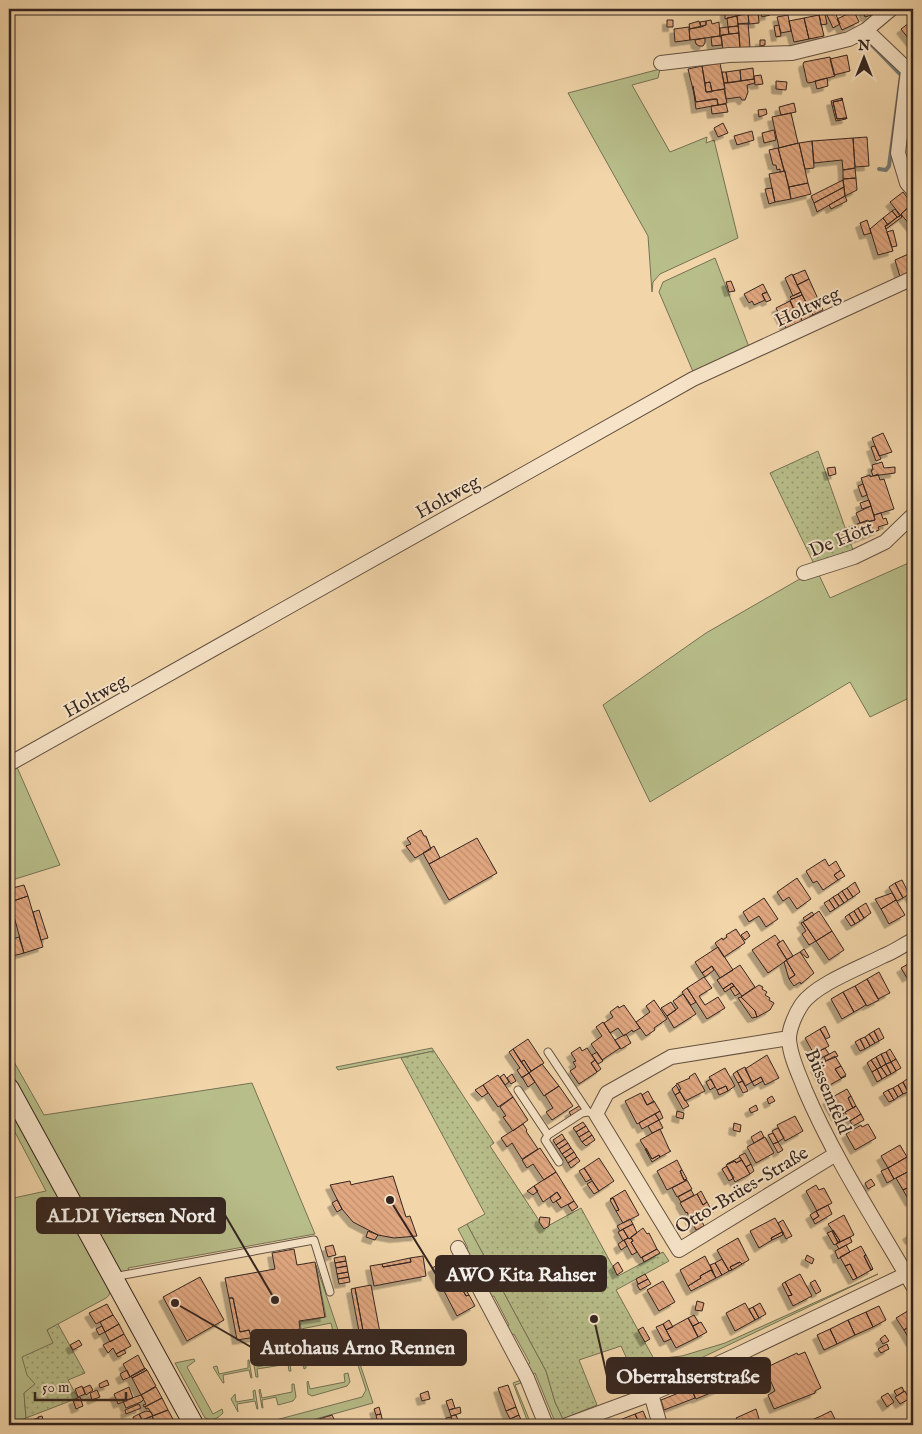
<svg xmlns="http://www.w3.org/2000/svg" width="922" height="1434" font-family="'IM FELL English',serif">
<style>
.grass{fill:#b8be8a;stroke:#767255}
.park{fill:url(#park-dots);stroke:#767255}
.lines{fill:none;stroke-linecap:round;stroke-linejoin:round}
.stream{stroke:#757c79;stroke-width:4}
.building{fill:url(#building-back-hatch);stroke:#342520;filter:url(#shadow)}
.lane-casing{stroke:#645142;stroke-width:9}
.street-casing{stroke:#645142;stroke-width:16}
.secondary-casing{stroke:#342520;stroke-width:21}
.lane{stroke:#f7e4c8;stroke-width:7}
.street{stroke:#f7e4c8;stroke-width:14}
.secondary{stroke:#f7e4c8;stroke-width:19}
.labels{text-anchor:middle;stroke-width:4;stroke-linejoin:round;paint-order:stroke}
.street-label{font-size:19px;fill:#342520;stroke:#f7e4c8}
.leader{fill:none;stroke:#342520;stroke-width:2}
.callout-dot{fill:#342520;stroke:#f7e4c8;stroke-width:2}
.callout{fill:#342520;stroke:#342520;stroke-width:2}
.callout-label{font-size:20px;text-anchor:middle;font-weight:bold;fill:#fff}
</style>
<defs>
<pattern id="park-dots" width="8" height="8" patternUnits="userSpaceOnUse" patternTransform="scale(1.25)"><rect width="8" height="8" fill="#b8be8a"/><path d="M2 2h.1M6 6h.1" fill="none" stroke="#969a70" stroke-width="1.8" stroke-linecap="round"/></pattern>
<pattern id="building-back-hatch" width="6" height="6" patternUnits="userSpaceOnUse" patternTransform="scale(1.25)"><rect width="6" height="6" fill="#e2a881"/><path d="M-1 5l2 2M0 0l6 6M5-1l2 2" fill="none" stroke="#c2906f"/></pattern>
<filter id="shadow"><feDropShadow dx="-4.5" dy="4.5" stdDeviation="0" flood-color="#0004"/></filter>
</defs>
<rect width="100%" height="100%" fill="#f2d6aa"/>
<filter id="stains"><feTurbulence type="fractalNoise" baseFrequency=".004" numOctaves="4"/><feColorMatrix values="0 0 0 0 .2 0 0 0 0 .09 0 0 0 0 .02 0 0 0 .5 -.17"/></filter>
<radialGradient id="worn" r=".72"><stop offset=".6" stop-color="#630" stop-opacity="0"/><stop offset="1" stop-color="#630" stop-opacity=".3"/></radialGradient>
<!-- grass -->
<path class="grass" d="M660,69L658,78L632,85L670,152L707,137L706,143L714,140L738,238L660,274L653,282L652,292L648,236L568,93Z
M715,258L749,347L694,374L659,292L663,282Z
M913,561V696L870,717L850,682L650,802L603,705L706,633L798,580L818,573L830,598Z
M16,765L60,865L9,881V769Z
M432,1048L434,1051L338,1070L336,1067Z
M9,1053L44,1115L252,1083L315,1234L128,1268L129,1271L120,1272L114,1266L9,1074Z
M17,1120L110,1288C110,1293 110,1295 106,1298L47,1330L54,1343L36,1384L24,1393L26,1418L9,1425V1199L46,1191L9,1121Z
M467,1224L546,1371L555,1402L563,1419L555,1422L535,1373L531,1375L526,1366L530,1363L514,1334L510,1336L506,1328L509,1325L494,1296L490,1297L486,1289L489,1287L473,1258L469,1259L464,1251L468,1248L458,1229Z
M316,1265L338,1330L333,1332L331,1323L301,1329L300,1322L326,1317Z
M878,1274L642,1386L627,1359H654L682,1356L725,1343Z
M485,1314L524,1382L515,1385L531,1424L538,1421L540,1425H529L513,1383L521,1380Z
M335,1344H338L343,1361L338,1362L336,1354L305,1360L306,1368L304,1369L301,1351L303,1350L305,1358L336,1352Z
M286,1353H288L291,1371H289L288,1364L257,1369L258,1377H256L253,1359H255L257,1367L287,1361Z
M357,1355L373,1403L294,1425H257L362,1397L366,1390L355,1356Z
M194,1359L195,1361L187,1367L213,1414L222,1409L223,1413C217,1419 213,1421 205,1418L175,1363Z
M248,1360H249L252,1378H251L249,1370L223,1375L224,1383H223L213,1367L217,1366L219,1374L248,1368Z
M348,1373L350,1382L347,1386L312,1396L308,1394L307,1382L308,1381L310,1389L345,1382L344,1374Z
M292,1384H294L296,1397L293,1401L278,1405L276,1397L262,1400L263,1408H262L259,1390L260,1389L262,1398L292,1392Z
M255,1390L258,1409H257L255,1401L237,1404L238,1412L231,1399L235,1394L236,1402L254,1399L253,1391Z"/>
<!-- park -->
<path class="park" d="M818,451L854,553L815,566L770,473Z
M434,1051L494,1143L490,1146L544,1228L581,1208L618,1276L663,1252L669,1261L616,1290L654,1359H627L621,1346L579,1360L597,1405L563,1419L555,1402L546,1371L467,1224L485,1214L401,1058Z
M58,1324L85,1373L68,1380L78,1398L26,1418L24,1393L35,1384L27,1375L22,1357L53,1343L47,1330Z"/>
<g class="lines">
<!-- stream -->
<path class="stream" d="M870,43L901,75L889,166L886,170L879,169"/>
</g>
<!-- building -->
<path class="building" d="M729,9H742L743,14L725,19V10Z
M745,9H763L744,14Z
M769,9L770,15L762,17L760,11Z
M818,9H824L827,24L821,25Z
M862,9H869L872,15L865,17Z
M834,10L840,24L833,28L826,13Z
M854,11L859,22L842,30L837,19Z
M758,12L759,23L749,24L748,13Z
M748,13L749,24H738L737,16Z
M788,15L791,31L781,33L777,17Z
M819,15L824,36L809,39L804,18Z
M737,16L738,26L728,27L727,18Z
M804,18L809,39L794,42L789,21Z
M667,20H673V27H667Z
M711,20L712,24L719,22L720,36L690,40L689,29L706,25V21Z
M913,20V43H912L901,29Z
M699,21L701,27L690,29L689,24Z
M706,21V25L701,27L700,22Z
M748,23L750,47L740,48L738,24Z
M779,25L781,36L776,37L774,26Z
M738,26L739,33L729,34L728,27Z
M689,27L690,40L675,42L674,29Z
M728,27L729,34L720,36V28Z
M739,33L740,48L723,50L721,35Z
M721,36L722,45L712,46L711,37Z
M705,38V43L703,46H699L696,44L695,40Z
M760,40H765V45L760,46Z
M913,54V67L906,60Z
M847,55L850,71L834,75L830,59Z
M830,57L835,76L809,83L807,82L803,64L804,62Z
M720,63L725,89L712,91L710,82L705,83L702,66Z
M702,66L706,92L724,89L727,103L718,105L717,99H712L696,102L688,69Z
M753,68L754,79L741,81L740,70Z
M740,70L741,81L728,83L726,72Z
M722,72H726L728,83H724Z
M761,75L763,84L755,85L754,76Z
M827,78L828,86L817,89L815,81Z
M754,79L755,83L747,85L748,92L745,100H742L740,97L726,99L724,83Z
M776,81L787,82L786,90L776,89Z
M710,82L712,92H706L705,83Z
M693,86L696,102L717,99L718,105L696,109Z
M842,98L847,119L846,118L837,119L833,102L842,100Z
M842,98V100L833,102L837,119L846,118V119L836,121L831,101Z
M794,103L796,112L781,115L779,107Z
M726,104L728,112L712,114L711,106Z
M766,109L767,114L759,117L758,110Z
M791,113L798,143L779,148L772,117Z
M723,123L728,133L718,137L714,128Z
M774,130L776,140L764,143L762,133Z
M752,131L754,140L737,145L734,136Z
M867,137L869,166L855,167L853,138Z
M853,138L855,168L843,170L842,160L814,163L812,141Z
M812,141L814,168L805,169L799,143Z
M799,143L808,183L789,187L778,148Z
M778,148L784,171L780,172V169L777,170L776,165H773L769,150Z
M855,168L856,178L843,179V170Z
M785,171L791,199L775,202L769,174Z
M856,178L857,190L845,196L843,179Z
M843,180L844,187L814,203L811,196Z
M808,183L811,194L791,199L789,187Z
M844,187L845,196L817,212L814,203Z
M772,188L775,202L769,204L765,189Z
M903,192L912,204L901,214L902,217L890,202Z
M845,196L847,201L831,209L829,205Z
M912,204H913V229L901,214Z
M895,209L900,216L897,217L892,211Z
M892,211L897,217L888,225L883,218Z
M901,215L902,217L886,229L885,226Z
M883,218L888,225L885,226L893,251L878,255L870,229Z
M867,220L871,233L864,235L860,223Z
M893,230L897,246L892,247L887,232Z
M913,252V273L901,280L895,260Z
M805,270L809,279L797,285L793,275Z
M792,274L801,292L793,296L785,278Z
M809,279L823,310L813,315L797,285Z
M731,281L735,291L729,292L726,282Z
M763,284L767,292L762,294L765,300L754,305L752,301L749,303L744,294Z
M767,292L771,300L766,302L762,294Z
M801,292L802,295L792,299L790,297Z
M802,295L813,315L802,321L800,316L797,317L790,300Z
M790,301L797,317L800,316L802,321L786,328L776,308Z
M883,433L892,452L879,456L872,438Z
M875,446L881,459L876,461L871,447Z
M882,462L884,468L895,467V473L873,476L871,470H873L872,465Z
M835,467L836,474L829,476L827,468Z
M878,474L880,480L884,479L894,509L874,515L861,478L870,475V477Z
M863,484L867,495L862,497L858,486Z
M869,500L871,506L862,509L860,503Z
M871,506L875,520L860,523L856,513Z
M881,513L883,519L886,518L888,524L878,527L879,530L872,533L868,522L875,520L874,515Z
M868,520L872,533L849,542L844,529Z
M844,529L849,541L844,543L839,531Z
M421,830L424,836H426L431,849L415,858L406,846L411,844L407,838Z
M477,838L497,873L449,900L429,864Z
M434,846L440,858L429,864L423,853Z
M825,859L829,866L836,861L841,870L834,875L838,880L823,890L817,881L813,883L806,871Z
M841,870L845,876L838,880L834,875Z
M797,878L811,899L797,909L789,897L783,901L777,892Z
M902,880L909,894L903,898L895,883Z
M855,882L860,892L853,897L847,888Z
M895,883L903,898L897,901L889,887Z
M24,885L28,896L10,902L9,889Z
M847,888L853,897L848,900L842,891Z
M913,888V902L907,891Z
M842,891L848,900L844,903L838,894Z
M892,893L896,900L881,909L875,899Z
M838,894L844,903L839,906L833,897Z
M28,896L43,947L24,953L10,902Z
M833,897L839,906L835,909L829,900Z
M764,898L778,919L766,927L759,916L749,922L743,912Z
M829,900L835,909L830,912L824,903Z
M896,900L905,915L889,924L881,909Z
M866,903L871,913L864,918L858,908Z
M858,908L864,918L860,921L854,911Z
M39,910L48,938L41,940L33,912Z
M819,911L832,931L816,941L803,922Z
M854,911L860,921L855,924L849,914Z
M812,912L814,915L805,921L803,918Z
M849,914L855,924L851,926L845,917Z
M803,922L816,941L809,945L802,934L806,931L801,923Z
M736,929L745,943L724,957L715,943L722,938L723,940L727,937L726,935Z
M747,931L750,936L745,940L741,935Z
M832,931L844,950L829,960L816,941Z
M775,935L780,942L777,944L787,960L768,973L752,950Z
M19,937L24,953L9,957V940Z
M783,940L793,956L787,960L777,944Z
M718,947L733,970L720,978L712,966L702,973L695,962Z
M804,949L809,957L807,958L800,952Z
M800,952L814,973L801,984L800,982L794,986L789,979L795,975L786,960Z
M786,960L795,975L789,979L784,962Z
M913,961V974L908,964Z
M908,964L913,974L907,978L901,968Z
M740,965L755,987L742,996L732,983L723,989L717,980Z
M712,966L714,970L705,977L702,973Z
M879,972L890,993L878,999L867,979Z
M704,977L712,988L699,996L705,1005L718,997L725,1008L707,1019L687,988Z
M867,979L879,1000L867,1006L855,986Z
M732,983L734,986L725,992L723,989Z
M759,985L763,987L762,989L767,992L765,995L770,998L769,1000L774,1003L770,1010L757,1017L755,1011L741,997Z
M734,986L740,993L735,996L730,988Z
M855,986L866,1005L854,1012L843,992Z
M687,988L696,1002L691,1005L682,992Z
M843,992L854,1012L842,1019L831,999Z
M683,994L696,1014L674,1028L667,1016L678,1008L673,1001Z
M741,997L755,1011L757,1017L752,1018L738,998Z
M654,1000L667,1019L654,1028L655,1030L646,1036L636,1022L650,1012L646,1006Z
M671,1002L676,1010L667,1016L661,1008Z
M624,1005L640,1028L633,1032L632,1030L624,1036L618,1028L610,1033L604,1023L613,1017L610,1012L618,1006L619,1008Z
M603,1022L620,1048L602,1060L591,1044L602,1036L596,1027Z
M825,1026L830,1037L826,1039L820,1029Z
M879,1028L884,1038L879,1041L874,1031Z
M820,1029L829,1046L814,1054L805,1038Z
M874,1031L879,1041L875,1043L869,1034Z
M626,1034L631,1043L621,1049L615,1040Z
M869,1034L875,1043L870,1046L865,1037Z
M865,1037L870,1046L865,1049L860,1039Z
M528,1039L544,1063L531,1071L524,1060L521,1062L513,1049Z
M860,1039L865,1049L860,1051L855,1042Z
M580,1047L582,1051L587,1048L595,1060L591,1063L597,1072L579,1084L570,1071L576,1067L573,1062L576,1061L571,1053Z
M825,1048L829,1054L817,1060L814,1054Z
M513,1049L529,1073L522,1078L517,1070L520,1068L509,1052Z
M890,1049L896,1059L891,1062L886,1052Z
M835,1051L838,1056L826,1061L824,1057Z
M597,1052L603,1061L598,1064L592,1055Z
M886,1052L891,1062L886,1064L881,1054Z
M881,1054L886,1064L881,1067L876,1057Z
M767,1055L779,1078L765,1085L761,1077L752,1082L745,1069Z
M835,1056L841,1066L835,1069L841,1078L846,1076L826,1087L815,1067Z
M876,1057L881,1067L877,1069L871,1060Z
M896,1059L901,1068L896,1071L891,1062Z
M524,1060L531,1071L529,1073L521,1062Z
M595,1060L601,1069L597,1072L591,1063Z
M871,1060L877,1069L872,1072L867,1063Z
M891,1062L896,1071L891,1074L886,1064Z
M542,1064L559,1086L544,1096L529,1073Z
M886,1064L891,1074L887,1076L881,1067Z
M841,1066L846,1075L841,1078L835,1069Z
M745,1067L752,1082L745,1086L737,1071Z
M881,1067L887,1076L882,1079L877,1069Z
M725,1068L735,1086L728,1091L726,1086L717,1090L709,1077Z
M877,1069L882,1079L877,1082L872,1072Z
M737,1071L743,1081L738,1083L733,1074Z
M529,1073L535,1082L528,1087L522,1077Z
M695,1073L705,1091L685,1101L679,1090L681,1089L678,1084H676L690,1078L689,1077Z
M504,1074L509,1082L505,1085L500,1077Z
M512,1074L516,1081L511,1084L507,1078Z
M498,1075L513,1097L498,1107L483,1085Z
M761,1077L763,1081L754,1086L752,1082Z
M711,1079L715,1087L710,1090L706,1082Z
M907,1079L913,1089L908,1092L903,1082Z
M743,1081L748,1091L743,1093L738,1083Z
M903,1082L908,1092L903,1094L898,1085Z
M483,1085L488,1093L482,1097L475,1090Z
M676,1085L680,1092L675,1095L672,1089Z
M898,1085L903,1094L898,1097L893,1088Z
M559,1086L573,1106L552,1120L546,1112L553,1108L545,1095Z
M726,1086L728,1091L719,1095L717,1090Z
M893,1088L898,1097L894,1100L888,1090Z
M847,1089L851,1096L848,1098L853,1108L856,1106L837,1117L827,1100Z
M888,1090L894,1100L889,1102L883,1093Z
M648,1091L654,1102L647,1105L642,1095Z
M680,1092L689,1106L683,1109L675,1095Z
M641,1093L647,1105L654,1101L660,1111L637,1124L625,1101Z
M772,1096L775,1101L769,1104L767,1099Z
M851,1096L856,1106L853,1108L848,1098Z
M513,1097L528,1120L513,1131L503,1117L506,1116L500,1107Z
M756,1105L758,1110L751,1113L749,1109Z
M579,1106L582,1110L572,1117L569,1112Z
M856,1106L861,1114L850,1121L845,1112Z
M660,1111L663,1118L659,1120L655,1114Z
M677,1111L684,1113L683,1119L676,1117Z
M655,1114L659,1120L642,1129L639,1123Z
M861,1114L864,1120L853,1126L850,1121Z
M795,1116L803,1131L785,1141L777,1125Z
M659,1120L663,1128L652,1133L648,1126Z
M583,1122L586,1126L576,1132L573,1128Z
M734,1123L741,1125L740,1132L733,1130Z
M523,1124L527,1130L526,1131L538,1149L522,1159L512,1143L507,1147L501,1138Z
M868,1124L876,1138L855,1150L846,1134L861,1125L862,1127Z
M586,1126L589,1131L579,1137L576,1132Z
M778,1128L784,1138L778,1142L772,1131Z
M660,1129L670,1151H671L660,1157L659,1155L652,1159L640,1140Z
M589,1131L592,1135L582,1142L579,1137Z
M761,1131L764,1137L754,1143L751,1137Z
M773,1133L778,1142L773,1144L768,1135Z
M562,1134L565,1139L556,1145L553,1140Z
M592,1135L595,1140L586,1146L582,1142Z
M765,1137L774,1153L756,1163L747,1147Z
M565,1139L568,1143L559,1149L556,1145Z
M778,1142L783,1150L778,1153L773,1144Z
M568,1143L571,1148L562,1154L559,1149Z
M900,1145L907,1157L888,1168L881,1156Z
M540,1148L556,1172L544,1180L533,1164L527,1168L522,1160Z
M571,1148L574,1152L565,1158L562,1154Z
M646,1148L652,1159L659,1155L660,1157L652,1162L645,1149Z
M574,1152L577,1157L568,1163L565,1158Z
M745,1153L751,1164L746,1167L739,1156Z
M577,1157L580,1161L571,1168L568,1163Z
M740,1157L742,1160L736,1163L735,1161L727,1164Z
M907,1157L913,1169L894,1179L888,1168Z
M599,1158L614,1181L599,1191L584,1168Z
M677,1160L682,1170L680,1171L684,1180H687L667,1190L657,1171Z
M742,1160L750,1174L735,1182L726,1165L735,1161L736,1163Z
M751,1164L754,1171L750,1174L746,1167Z
M727,1166L734,1178L729,1181L722,1169Z
M584,1168L591,1179L586,1182L579,1171Z
M888,1168L894,1179L887,1183L881,1171Z
M913,1169V1185L903,1190L896,1178Z
M682,1170L687,1179L684,1180L680,1171Z
M556,1172L574,1201L561,1208L556,1201L561,1198L557,1192L543,1202L534,1186Z
M393,1176L406,1217L410,1216L417,1236L394,1238L378,1235L353,1222L342,1209L330,1185L350,1181L351,1185L354,1184Z
M871,1179L875,1185L868,1189L865,1183Z
M687,1180L692,1189L677,1197L672,1188Z
M592,1181L599,1191L594,1194L587,1184Z
M816,1185L819,1190L824,1188L832,1203L817,1211L806,1191Z
M913,1185V1200L910,1202L903,1190Z
M534,1186L538,1191L533,1195L527,1191Z
M625,1190L639,1215L623,1223L616,1211L619,1210L613,1198L610,1199Z
M691,1190L694,1195L681,1202L678,1197Z
M701,1191L707,1202L703,1205L697,1194Z
M557,1192L561,1198L553,1203L550,1198Z
M697,1194L703,1205L707,1202L713,1213L692,1224L687,1212L686,1213L680,1203Z
M613,1198L619,1210L616,1211L610,1200Z
M337,1200L342,1209L337,1212L332,1203Z
M574,1201L578,1207L572,1211L568,1205Z
M828,1205L832,1214L815,1224L813,1220L819,1216L816,1211Z
M816,1211L819,1216L813,1220L810,1215Z
M844,1215L854,1235L838,1243L840,1241L828,1224Z
M540,1217L550,1218L549,1226L544,1229L539,1222Z
M775,1218L784,1234L782,1232L771,1238L772,1240L759,1248L750,1231Z
M630,1219L633,1224L620,1231L617,1226Z
M701,1219L704,1226L696,1230L693,1224Z
M783,1220L792,1236L786,1239L778,1223Z
M633,1224L637,1233L629,1239L623,1229Z
M643,1228L647,1234L649,1233L657,1249L641,1258L631,1242L633,1241L631,1237Z
M623,1229L628,1238L623,1241L618,1232Z
M833,1230L840,1241L838,1242L832,1231Z
M368,1231L378,1235L375,1240L366,1237Z
M832,1231L838,1243L834,1245L827,1233Z
M913,1231V1238L910,1240L907,1235Z
M782,1232L783,1235L772,1240L771,1238Z
M850,1237L852,1242L839,1249L836,1244Z
M628,1238L629,1239L631,1238L633,1241L631,1242L637,1252L632,1255L624,1240Z
M738,1238L749,1260L742,1264L740,1262L730,1267L732,1270L729,1271L717,1250Z
M624,1240L627,1246L621,1250L618,1244Z
M333,1245L336,1255L328,1257L325,1247Z
M846,1245L850,1252L838,1259L835,1251Z
M861,1246L866,1255L864,1256L871,1270L873,1269L857,1278L850,1264L845,1266L840,1257Z
M294,1249L297,1265L315,1262L325,1317L299,1321L300,1329L256,1337H251L249,1330L240,1332L233,1298H229L225,1278L275,1269L272,1253Z
M657,1249L660,1253L644,1262L642,1257Z
M807,1255L814,1259L812,1264L805,1260Z
M866,1255L873,1269L871,1270L864,1256Z
M345,1256L346,1261L335,1263L334,1258Z
M423,1256L426,1276L374,1286L370,1266L382,1264L383,1267L411,1262L410,1258Z
M705,1256L713,1272L711,1270L700,1276L701,1278L688,1286L680,1270Z
M410,1258L411,1262L383,1267L382,1264Z
M449,1259L455,1270L452,1271L466,1296L469,1295L475,1306L457,1316L432,1268Z
M722,1259L729,1271L722,1275L715,1263Z
M346,1261L347,1266L336,1268L335,1263Z
M618,1262L623,1271L617,1275L613,1266Z
M740,1262L742,1264L732,1270L730,1267Z
M715,1263L722,1275L716,1278L710,1265Z
M850,1264L857,1278L853,1280L845,1266Z
M347,1266L348,1272L337,1274L336,1268Z
M455,1270L469,1295L466,1296L452,1271Z
M711,1270L716,1278L691,1291L688,1286L701,1278L700,1276Z
M348,1272L349,1277L338,1279L337,1274Z
M645,1274L648,1279L638,1284L636,1279Z
M800,1274L812,1296L793,1306L788,1296L792,1295L785,1282Z
M200,1277L224,1320L187,1341L163,1297Z
M349,1277L350,1282L339,1284L338,1279Z
M648,1279L651,1284L640,1290L637,1285Z
M815,1280L821,1291L816,1294L810,1283Z
M663,1281L675,1302L659,1311L647,1290Z
M785,1282L792,1295L788,1296L782,1284Z
M371,1285L381,1338L365,1341L355,1288Z
M355,1288L365,1341L361,1342L351,1289Z
M229,1298H233L240,1332L249,1330L251,1337H256L237,1340Z
M697,1301L704,1303L702,1311L695,1310Z
M745,1303L755,1320L735,1331L726,1313Z
M760,1303L766,1314L759,1318L753,1307Z
M107,1304L113,1315L96,1324L89,1313Z
M879,1306L886,1320L873,1327L866,1312Z
M753,1307L759,1318L755,1320L749,1309Z
M911,1309L913,1314V1324L904,1330L896,1318Z
M866,1312L873,1327L855,1335L848,1320Z
M113,1315L119,1324L105,1332L100,1322Z
M694,1315L699,1323L693,1326L688,1318Z
M688,1318L698,1337L676,1348L666,1330Z
M669,1320L673,1327L666,1330L663,1324Z
M848,1320L855,1335L837,1344L830,1329Z
M701,1322L707,1332L698,1337L693,1326Z
M119,1324L124,1334L110,1342L105,1332Z
M663,1324L671,1339L664,1342L656,1327Z
M913,1324V1340L911,1342L904,1330Z
M102,1326L105,1332L99,1335L96,1329Z
M643,1327L650,1339L645,1342L638,1330Z
M830,1329L837,1344L824,1350L817,1335Z
M124,1334L131,1346L116,1354L113,1348L108,1353L103,1345Z
M885,1335L889,1341L883,1344L880,1339Z
M79,1340L82,1345L73,1350L70,1345Z
M887,1344L889,1349L881,1353L878,1349Z
M124,1350L126,1353L118,1357L116,1354Z
M805,1352L821,1388L815,1391V1393L774,1409L768,1395L775,1391L765,1368L797,1353L798,1355Z
M138,1355L145,1369L130,1377L123,1364Z
M145,1368L147,1370L132,1378L131,1376Z
M127,1370L130,1377L123,1380L120,1374Z
M147,1370L156,1386L141,1395L132,1378Z
M733,1371L737,1381L708,1394L703,1384Z
M107,1380L109,1385L100,1388L99,1384Z
M703,1384L708,1394L696,1399L692,1390Z
M90,1385L93,1390L86,1395L83,1388Z
M508,1385L516,1407L506,1411L498,1388Z
M82,1386L85,1394L78,1397L75,1389Z
M129,1387L133,1398L118,1404L114,1394Z
M156,1387L162,1398L144,1407L143,1405L146,1404L141,1395Z
M902,1387L904,1391L897,1396L894,1391Z
M691,1388L695,1398L664,1410L661,1400Z
M97,1390L100,1397L92,1400L90,1393Z
M428,1391L430,1399L422,1401L420,1394Z
M905,1391L909,1399L900,1404L895,1397Z
M888,1393L894,1402L887,1407L881,1397Z
M141,1395L144,1399L141,1402L126,1408L123,1401Z
M80,1397L83,1406L76,1409L73,1400Z
M162,1398L168,1410L153,1416L148,1408L146,1409L145,1407Z
M452,1399L455,1408L449,1410L446,1401Z
M139,1404L141,1408L126,1414L125,1410Z
M379,1407L381,1414L376,1415L374,1409Z
M460,1407L461,1413L451,1416L449,1410Z
M516,1407L519,1415L510,1419L506,1411Z
M756,1409L761,1425H740L736,1418Z
M168,1410L174,1421L166,1425H157L152,1416Z
M146,1411L151,1412L153,1416L142,1420L139,1414Z
M643,1411L649,1425H640L635,1414Z
M831,1411L838,1425H800L821,1416Z
M139,1414L142,1420L136,1423L133,1417Z
M381,1414L383,1423L378,1424L376,1415Z
M635,1414L640,1425H607Z
M332,1415L337,1425H318L316,1420Z
M456,1415L460,1425H453L451,1416Z
M519,1415L523,1425H510L508,1420Z
M42,1416L44,1422L40,1424L38,1417Z
M152,1416L154,1421L152,1424L141,1425L140,1421Z
M451,1417L453,1425H448L446,1418Z
M38,1418L40,1424L29,1425L28,1421Z
M316,1420L318,1425H295Z"/>
<g class="lines">
<defs>
<path id="lane" d="M548,1052L588,1112
M518,1090L548,1135L582,1113L588,1112L596,1114
M548,1135L545,1140L559,1162
M113,1277L314,1240L330,1292"/>
<path id="street" d="M866,30L908,70L898,153L907,183L913,190
M661,63L729,55L792,53L849,39L866,30L891,9
M804,573L854,557L885,542L913,515
M9,764L693,379L913,278
M913,940C903,945 894,952 883,956C862,967 816,984 802,1004C796,1013 789,1028 789,1039C790,1057 799,1074 805,1090C834,1158 876,1222 913,1286
M789,1038L671,1057L607,1093L596,1114L679,1250L836,1154
M458,1248L527,1378L546,1425
M651,1394L660,1425
M567,1425L651,1394L737,1355L913,1271"/>
<path id="secondary" d="M9,1088L194,1425"/>
</defs>
<!-- lane casing -->
<use href="#lane" class="lane-casing"/>
<!-- street casing -->
<use href="#street" class="street-casing"/>
<!-- secondary casing -->
<use href="#secondary" class="secondary-casing"/>
<!-- lane -->
<use href="#lane" class="lane"/>
<!-- street -->
<use href="#street" class="street"/>
<!-- secondary -->
<use href="#secondary" class="secondary"/>
</g>
<g class="labels">
<!-- street labels -->
<g class="street-label">
<text transform="translate(807 306) rotate(-25)" y="7">Holtweg</text>
<text transform="translate(447 496) rotate(-29)" y="7">Holtweg</text>
<text transform="translate(841 538) rotate(-22)" y="7">De Hött</text>
<text transform="translate(95 695) rotate(-29)" y="7">Holtweg</text>
<text transform="translate(829 1091) rotate(67)" y="7">Büssemfeld</text>
<text transform="translate(741 1189) rotate(-31)" y="7">Otto-Brües-Straße</text>
</g>
</g>
<!-- callouts -->
<path class="leader" d="M275 1300L225 1215M390 1200L436 1274M175 1303L251 1347M594 1319L607 1376"/>
<g class="callout-dot">
<circle cx="275" cy="1300" r="5"/>
<circle cx="390" cy="1200" r="5"/>
<circle cx="175" cy="1303" r="5"/>
<circle cx="594" cy="1319" r="5"/>
</g>
<g class="callout">
<rect x="37" y="1198" width="188" height="35" rx="5"/>
<rect x="436" y="1256" width="170" height="35" rx="5"/>
<rect x="251" y="1330" width="215" height="35" rx="5"/>
<rect x="607" y="1358" width="163" height="35" rx="5"/>
</g>
<g class="callout-label">
<text x="131" y="1222">ALDI Viersen Nord</text>
<text x="521" y="1281">AWO Kita Rahser</text>
<text x="358" y="1354">Autohaus Arno Rennen</text>
<text x="688" y="1383">Oberrahserstraße</text>
</g>
<!-- margin -->
<rect width="922" height="1434" fill="none" stroke="#f2d6aa" stroke-width="30"/>
<rect x="10" y="10" width="902" height="1414" fill="none" stroke="#342520" stroke-width="2.5"/>
<rect x="15" y="15" width="892" height="1404" fill="none" stroke="#342520"/>
<!-- north arrow -->
<g transform="translate(864 58)" stroke="#f7e4c8" stroke-width="4" paint-order="stroke">
<path d="M0-4L9 19L0 12L-9 19Z" fill="#342520"/>
<text y="-8" font-size="14" font-weight="bold" text-anchor="middle" fill="#342520">N</text>
</g>
<!-- scale -->
<path d="M35 1392v8h91v-8" fill="none" stroke="#342520" stroke-width="2.5"/>
<text x="42" y="1392" font-size="15" fill="#342520" stroke="#f7e4c8" stroke-width="4" paint-order="stroke">50 m</text>
<rect width="100%" height="100%" filter="url(#stains)"/>
<rect width="100%" height="100%" fill="url(#worn)"/>
</svg>
